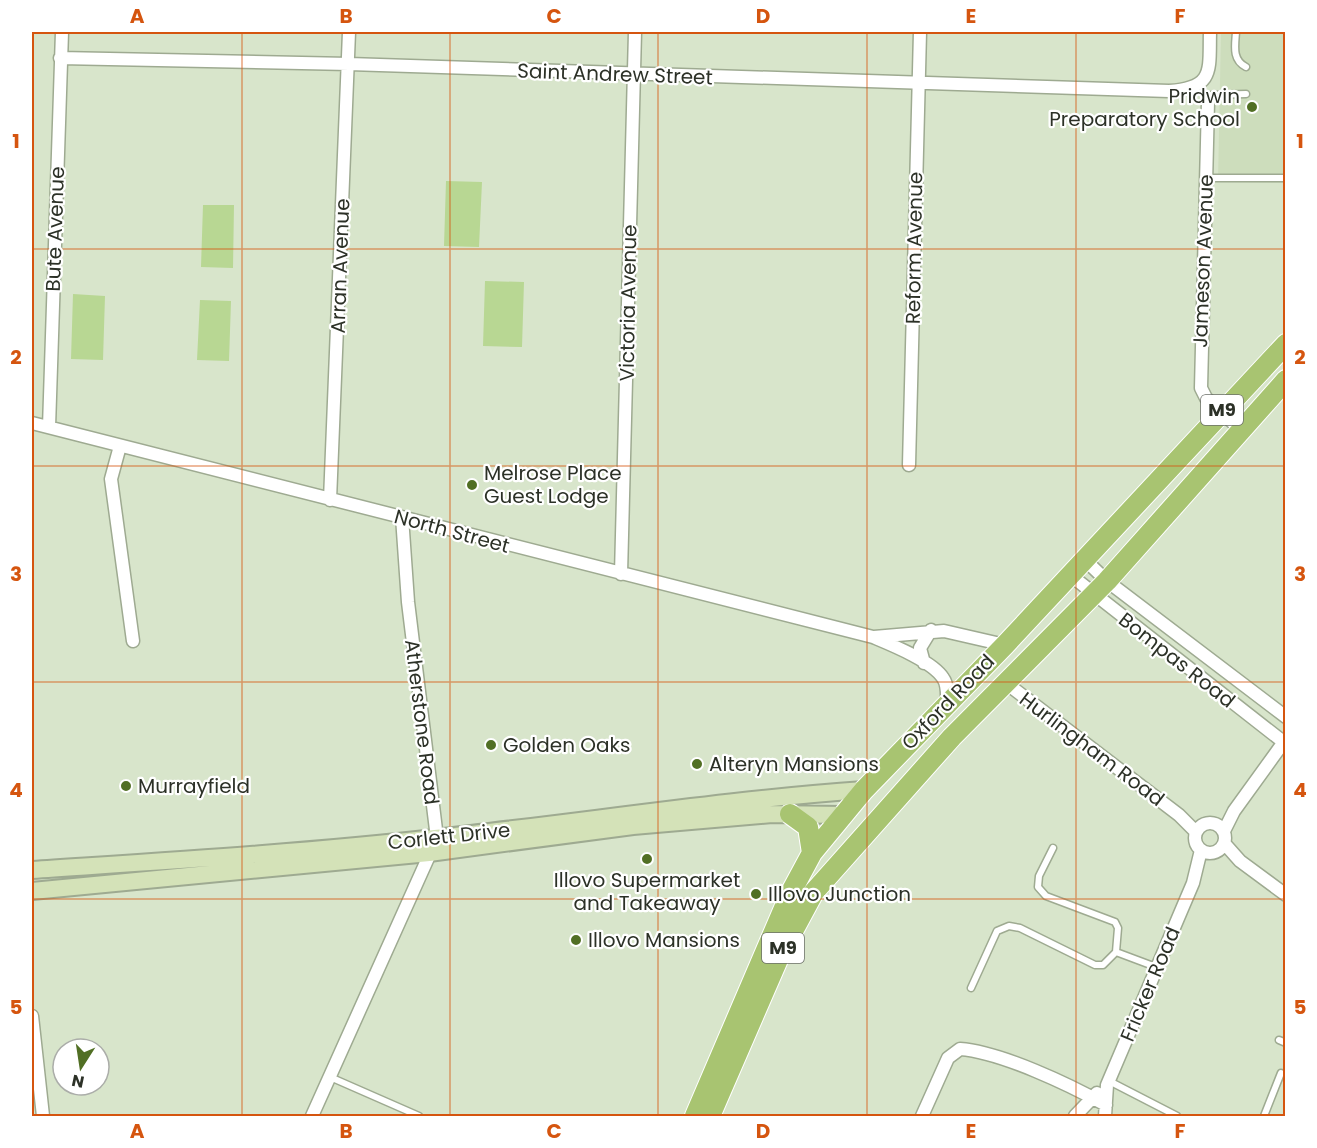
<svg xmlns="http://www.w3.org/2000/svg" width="1317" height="1148" font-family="Poppins,sans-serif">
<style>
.built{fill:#cdddbc}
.green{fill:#b8d793}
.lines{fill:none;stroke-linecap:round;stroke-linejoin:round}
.service-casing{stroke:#9eaa91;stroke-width:9}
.minor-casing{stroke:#9eaa91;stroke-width:15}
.secondary-casing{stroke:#9eaa91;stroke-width:20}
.primary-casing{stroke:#fff;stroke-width:22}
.service{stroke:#fff;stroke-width:6}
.minor{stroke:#fff;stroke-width:12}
.secondary{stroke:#d4e2b8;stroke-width:16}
.primary{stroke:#a8c471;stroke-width:20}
.grid{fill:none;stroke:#d5550f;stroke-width:1.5;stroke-opacity:0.55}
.poi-dot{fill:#516f24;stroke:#fff;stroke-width:2}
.labels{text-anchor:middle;stroke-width:4.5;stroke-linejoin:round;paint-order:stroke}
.shield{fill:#fff;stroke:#6b6f68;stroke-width:1.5}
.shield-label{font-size:18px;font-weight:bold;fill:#2c3127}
.street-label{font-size:20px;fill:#2c3127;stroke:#fff}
.poi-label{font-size:20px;fill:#2c3127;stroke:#fff;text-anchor:start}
.neatline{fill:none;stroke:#d5550f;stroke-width:2}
.grid-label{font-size:20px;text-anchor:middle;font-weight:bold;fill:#d5550f}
</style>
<rect width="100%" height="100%" fill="#d8e5cb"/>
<!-- built -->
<path class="built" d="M1221,32H1285V183L1218,182Z"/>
<!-- green -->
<path class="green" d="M446,181L482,182L479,247L444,246Z
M203,205H234L233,268L201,267Z
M485,281L524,282L522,347L483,346Z
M73,294L105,296L103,360L71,359Z
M200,300L231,301L229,361L197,360Z"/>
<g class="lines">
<defs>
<path id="service" d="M1236,32C1235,46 1232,60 1246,67
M1208,102L1211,95L1246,94
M1206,178H1286
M1053,848L1039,876L1038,887L1046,896L1115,922L1118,928L1116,952
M971,988L997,931L1009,926L1020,928L1095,965H1103L1116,952L1156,967
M1279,1040L1286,1043
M330,1077L419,1116
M1109,1081L1177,1116
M1264,1116L1281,1073"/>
<path id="minor" d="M60,58L349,64L1169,91C1215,88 1209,70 1210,32
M1208,102L1201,388L1206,398L1240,429
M32,423L873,637C892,645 932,661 943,678C948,685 947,694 947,702
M49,427L62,32
M120,446L111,479L133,641
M909,465L920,32
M330,500L349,32
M1084,559L1107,581L1286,717
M621,574L635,32
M1069,574L1286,744
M874,637L944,631L1005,645
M924,663L920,648L931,630
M1006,683L1179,815L1196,832
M1195 838a15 15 0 1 1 30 0a15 15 0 1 1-30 0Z
M1224,831L1234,811L1286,739
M1224,843L1240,861L1286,895
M32,1016L43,1116
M312,1116L437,838L408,602L402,517
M922,1116L948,1058L960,1049C1001,1052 1070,1085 1106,1105
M1075,1116L1097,1093
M1105,1116L1107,1085L1193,883L1201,850"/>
<path id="secondary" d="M32,870C166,861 301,853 435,838C578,823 720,800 864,790
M32,891L429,853L633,826L772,814L843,815"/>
<path id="primary" d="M790,814L808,827L812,853
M695,1116L791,892L812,853L864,790L1005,645L1286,344
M710,1116L779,957L814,892L952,737L1107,581L1286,380"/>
</defs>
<!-- service casing -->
<use href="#service" class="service-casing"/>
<!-- minor casing -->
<use href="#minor" class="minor-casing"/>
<!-- secondary casing -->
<use href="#secondary" class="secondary-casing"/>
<!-- primary casing -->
<use href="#primary" class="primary-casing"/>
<!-- service -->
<use href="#service" class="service"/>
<!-- minor -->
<use href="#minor" class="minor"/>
<!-- secondary -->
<use href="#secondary" class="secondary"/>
<!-- primary -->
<use href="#primary" class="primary"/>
</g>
<!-- grid -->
<path class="grid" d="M242,32V1116M450,32V1116M658,32V1116M867,32V1116M1076,32V1116M32,249H1286M32,466H1286M32,682H1286M32,899H1286"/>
<!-- markers -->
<g class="poi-dot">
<circle cx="1252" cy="107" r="6"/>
<circle cx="472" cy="485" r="6"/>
<circle cx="491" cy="745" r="6"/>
<circle cx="697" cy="764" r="6"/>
<circle cx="126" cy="786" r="6"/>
<circle cx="647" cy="859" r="6"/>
<circle cx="756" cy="894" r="6"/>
<circle cx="576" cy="940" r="6"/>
</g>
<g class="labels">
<!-- shield labels -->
<g class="shield">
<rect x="1201" y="395" width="42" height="30" rx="4.5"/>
<rect x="762" y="933" width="42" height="30" rx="4.5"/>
</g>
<g class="shield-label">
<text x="1222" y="416">M9</text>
<text x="783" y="954">M9</text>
</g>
<!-- street labels -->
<g class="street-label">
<text transform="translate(615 74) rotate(2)" y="7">Saint Andrew Street</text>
<text transform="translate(55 229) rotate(-88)" y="7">Bute Avenue</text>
<text transform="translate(914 248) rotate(-89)" y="7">Reform Avenue</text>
<text transform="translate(1203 261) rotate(-88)" y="7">Jameson Avenue</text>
<text transform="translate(340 266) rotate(-88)" y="7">Arran Avenue</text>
<text transform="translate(628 303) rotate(-89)" y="7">Victoria Avenue</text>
<text transform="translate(452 531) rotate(15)" y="7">North Street</text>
<text transform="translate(1177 660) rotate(38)" y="7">Bompas Road</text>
<text transform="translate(948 702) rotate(-46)" y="7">Oxford Road</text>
<text transform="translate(422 722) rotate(83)" y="7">Atherstone Road</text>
<text transform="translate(1092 749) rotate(37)" y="7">Hurlingham Road</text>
<text transform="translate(449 836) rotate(-6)" y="7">Corlett Drive</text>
<text transform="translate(1150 984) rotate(-67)" y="7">Fricker Road</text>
</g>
<!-- poi labels -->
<g class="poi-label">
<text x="1240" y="103" text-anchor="end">Pridwin<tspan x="1240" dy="23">Preparatory School</tspan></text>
<text x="484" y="480">Melrose Place<tspan x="484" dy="23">Guest Lodge</tspan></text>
<text x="503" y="752">Golden Oaks</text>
<text x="709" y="771">Alteryn Mansions</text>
<text x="138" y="793">Murrayfield</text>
<text x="647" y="887" text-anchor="middle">Illovo Supermarket<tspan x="647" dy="23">and Takeaway</tspan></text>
<text x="768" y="901">Illovo Junction</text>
<text x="588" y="947">Illovo Mansions</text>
</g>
</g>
<!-- border -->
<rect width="1317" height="1148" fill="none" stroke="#ffffff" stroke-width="66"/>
<!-- north arrow -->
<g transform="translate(81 1067) rotate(192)"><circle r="28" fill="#ffffff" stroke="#abada9" stroke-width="1.5"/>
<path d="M0-4.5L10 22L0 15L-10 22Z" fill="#516f24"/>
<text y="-9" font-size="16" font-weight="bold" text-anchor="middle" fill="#2c3127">N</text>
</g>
<rect x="33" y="33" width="1251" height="1082" class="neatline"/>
<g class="grid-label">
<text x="137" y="23">A</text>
<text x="346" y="23">B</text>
<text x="554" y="23">C</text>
<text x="763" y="23">D</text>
<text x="971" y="23">E</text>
<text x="1180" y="23">F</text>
<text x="16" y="148">1</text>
<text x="1300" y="148">1</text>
<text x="16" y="364">2</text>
<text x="1300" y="364">2</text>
<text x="16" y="581">3</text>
<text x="1300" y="581">3</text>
<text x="16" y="797">4</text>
<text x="1300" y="797">4</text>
<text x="16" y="1014">5</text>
<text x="1300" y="1014">5</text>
<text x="137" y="1138">A</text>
<text x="346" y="1138">B</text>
<text x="554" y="1138">C</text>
<text x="763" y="1138">D</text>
<text x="971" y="1138">E</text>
<text x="1180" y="1138">F</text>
</g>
</svg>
